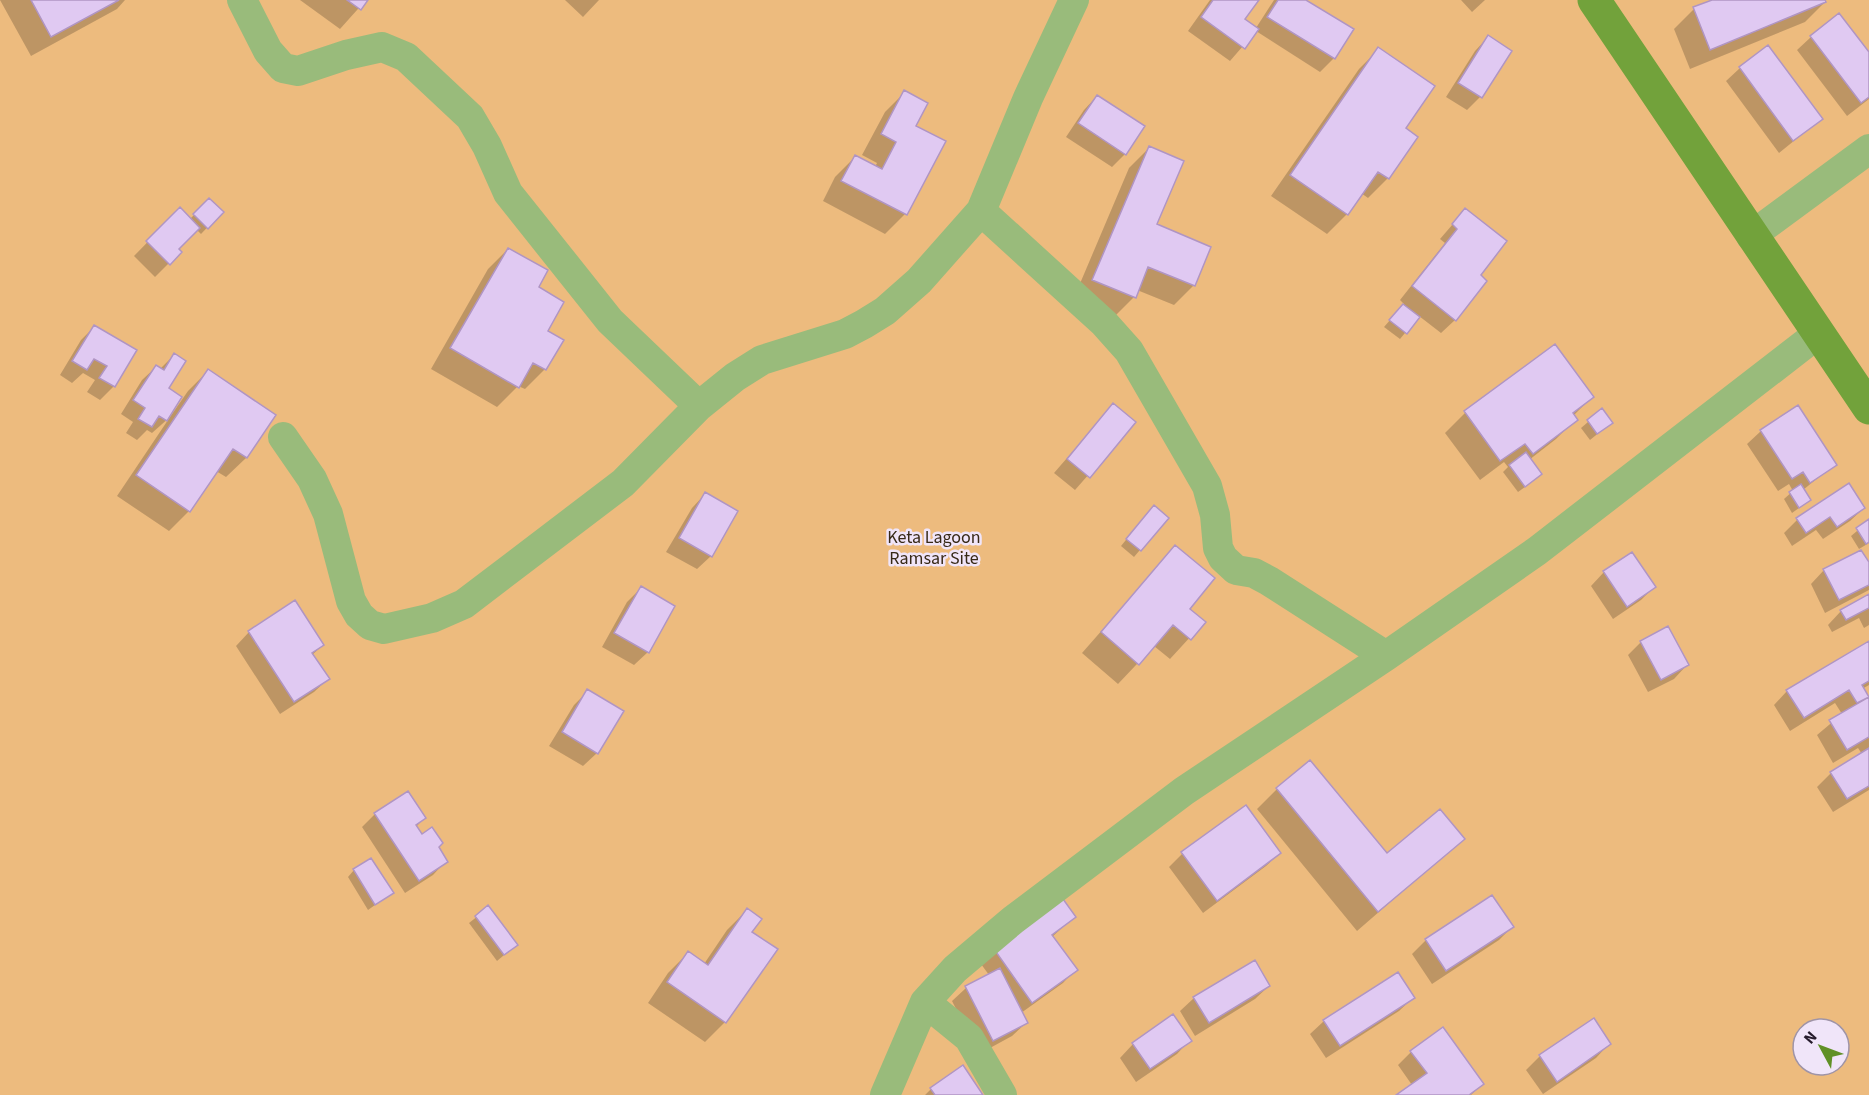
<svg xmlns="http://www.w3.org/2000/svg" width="1869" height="1095" font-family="'Source Sans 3',sans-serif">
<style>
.green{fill:#edbb7e;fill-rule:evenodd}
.shadow{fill:#0003}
.building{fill:#e0c9f2;stroke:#b095c3;stroke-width:1.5}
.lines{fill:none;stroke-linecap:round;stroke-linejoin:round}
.street{stroke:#99bb7b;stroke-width:30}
.secondary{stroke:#72a23b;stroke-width:33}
.labels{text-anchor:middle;stroke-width:5;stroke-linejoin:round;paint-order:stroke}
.park-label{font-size:18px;fill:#372917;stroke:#f0e5f9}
</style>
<rect width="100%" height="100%" fill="#f0e5f9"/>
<!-- green -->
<path class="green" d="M0,0H1869V1095H0ZM1803,1029H1839V1065H1803Z"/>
<!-- shadow -->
<path class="shadow" d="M0,0H125L117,9L31,56Z
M300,0H366L340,29Z
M565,0H599L583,17Z
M1210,0H1257L1243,19L1256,28L1274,0H1303L1334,58L1320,72L1256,31L1230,61L1188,31Z
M1461,0H1485L1472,12Z
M1716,0H1824L1825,2L1805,22L1690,69L1674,29L1694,9Z
M1488,37L1480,97L1467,110L1446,97L1475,51Z
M1811,37L1869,54V99L1847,116L1797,50Z
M1379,49L1404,129L1388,178L1368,198L1361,193L1347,214L1327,234L1271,196L1359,69Z
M1740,68L1821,119L1779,153L1726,81Z
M905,92L914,127L905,214L885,234L823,201L835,177L855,157L875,167L877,163L862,155L885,112Z
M1097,96L1125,154L1112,167L1066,137L1084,110Z
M1149,148L1155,225L1194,285L1174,305L1137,290L1134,297L1114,317L1073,300L1129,168Z
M209,200L222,212L201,234L196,229L177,249L180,252L155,277L134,256L179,210L189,220Z
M1465,210L1478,275L1455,320L1441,333L1419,316L1400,339L1384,327L1404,304L1400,300L1445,243L1440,239Z
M508,249L537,288L545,332V369L525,389L518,386L497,407L431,369L488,269Z
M95,326L114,386L100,400L87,392L95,380L83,373L72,383L60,375L81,340Z
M1555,346L1592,397L1573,416L1576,419L1556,439L1529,460L1540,474L1533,481L1518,492L1503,472L1508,467L1504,462L1480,480L1445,433L1465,413Z
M174,355L166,389L170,417L188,391L208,371L274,415L246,458L226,477L216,471L189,511L169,531L117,496L170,417L152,433L147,430L137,440L126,433L133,422L121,414L142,380L156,367L160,369Z
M1113,405L1134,423L1075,490L1054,473Z
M1602,410L1611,423L1590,440L1581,428Z
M1761,431L1835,464L1803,490L1810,500L1792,513L1784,499L1793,491L1789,484L1778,491L1747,444Z
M705,494L711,556L697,569L666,552L692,508Z
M1864,508L1850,521L1823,539L1816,530L1792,546L1784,533L1797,520Z
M1147,514L1167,518L1134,557L1121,546Z
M1869,521V543L1859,549L1851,536Z
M1175,547L1187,609L1204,622L1170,659L1154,646L1118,684L1082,653Z
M1869,563V590L1825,613L1811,584L1824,570Z
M1604,572L1654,587L1641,600L1613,619L1591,586Z
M641,588L648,652L634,665L602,647L627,602Z
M1869,596V625L1864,628L1859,618L1832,632L1828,625L1841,611Z
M249,632L323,645L312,655L328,679L314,692L280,714L236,646Z
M1641,642L1687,665L1674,679L1648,692L1628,655Z
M1869,642V685L1862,689L1869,698V790L1833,812L1817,787L1831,773L1862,754L1858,748L1833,763L1817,735L1842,714L1835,703L1790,731L1774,705L1787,691Z
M588,691L597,753L583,766L549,746L574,705Z
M1277,789L1387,855L1463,839L1357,931L1257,809Z
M375,814L424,818L416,827L421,836L437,847L446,861L433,875L405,893L362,827Z
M1280,853L1266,866L1203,913L1169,867L1182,854Z
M354,870L392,893L368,910L348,877Z
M1492,897L1512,927L1499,940L1432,984L1412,954L1426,940Z
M488,908L516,945L497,961L469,923Z
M747,910L750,933L725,1022L705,1042L648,1003L668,973L688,953L704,964L727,930Z
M1074,917L1052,937L1076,969L1063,983L1021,1013L1026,1023L1012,1036L979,1054L952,1001L966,988L989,975L981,964L995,950Z
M1269,986L1255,999L1195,1036L1180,1011L1194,998Z
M1413,998L1399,1011L1326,1058L1310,1034L1324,1021Z
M1190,1040L1177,1054L1136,1082L1120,1058L1133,1044Z
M1609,1044L1596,1058L1543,1094L1526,1070L1540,1056Z
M1411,1052L1482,1084L1471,1095H1398L1412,1085L1398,1065Z
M931,1089L982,1095H925Z"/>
<!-- building -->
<path class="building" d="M31,0H119L51,37Z
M347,0H368L361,10Z
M1213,0H1259L1245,19L1259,29L1245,49L1201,17Z
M1278,0H1306L1354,29L1335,59L1267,17Z
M1712,0H1825L1826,2L1710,50L1693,7Z
M1839,13L1869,52V97L1861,103L1810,36Z
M1488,35L1512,51L1482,98L1458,83Z
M1768,45L1823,119L1793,141L1739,67Z
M1378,47L1435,86L1406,128L1418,137L1389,179L1378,172L1348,215L1290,175Z
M904,90L928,103L916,126L946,141L907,215L841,181L855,155L882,169L896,142L881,134Z
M1097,95L1145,126L1126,155L1078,123Z
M1149,146L1184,161L1157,224L1211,247L1195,286L1148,267L1136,298L1092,280Z
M209,198L224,212L208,229L193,214Z
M180,207L200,228L179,249L182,252L170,265L146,241Z
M1465,208L1507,241L1481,275L1487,281L1456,321L1412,286L1457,229L1452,224Z
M508,248L548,270L539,287L564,302L548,331L564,340L546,370L533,363L519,388L450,348Z
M1403,304L1420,317L1407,334L1389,320Z
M94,325L137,350L115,387L99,378L107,366L94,359L87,370L72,361Z
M1555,344L1594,397L1573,413L1578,420L1533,454L1525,444L1500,461L1464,411Z
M174,353L186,361L169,388L182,397L167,421L159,416L152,427L138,419L145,408L133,400L156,365L164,370Z
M208,369L276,415L247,458L233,449L190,512L136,475Z
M1113,403L1136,422L1090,478L1067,459Z
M1798,405L1837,465L1810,483L1803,472L1792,479L1760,430Z
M1602,408L1613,423L1597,434L1587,420Z
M1526,452L1542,474L1525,487L1509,465Z
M1849,483L1865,508L1837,527L1830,517L1806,533L1796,518Z
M1801,484L1811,500L1799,508L1789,492Z
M705,492L738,511L712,557L679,538Z
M1154,505L1169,518L1141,551L1126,539Z
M1869,519V542L1866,544L1856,528Z
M1175,545L1215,578L1190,609L1206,622L1191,640L1173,625L1139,665L1101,632Z
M1861,550L1869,562V585L1839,600L1823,569Z
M1632,552L1656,587L1627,607L1603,571Z
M641,586L675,606L649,653L614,633Z
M1869,594V608L1846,620L1840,610Z
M295,600L324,645L312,653L330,679L294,702L248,631Z
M1668,626L1689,665L1661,680L1640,641Z
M1869,641V681L1862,685L1869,697L1857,703L1849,690L1804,718L1786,690Z
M587,689L624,711L598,754L562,732Z
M1869,697V737L1847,750L1829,720Z
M1869,748V786L1847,799L1830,772Z
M1310,760L1387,853L1440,809L1465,839L1378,912L1276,788Z
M408,791L426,818L416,825L422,834L432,827L443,843L439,847L448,862L419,881L374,813Z
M1246,805L1281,853L1217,901L1181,852Z
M371,858L394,893L375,905L353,869Z
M1492,895L1514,927L1446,971L1425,939Z
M1063,899L1076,917L1052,935L1078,970L1032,1003L994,949Z
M488,905L518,945L504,955L475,916Z
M747,908L762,919L752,932L778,949L726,1023L667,982L688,951L708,965Z
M1255,960L1270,986L1209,1023L1193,997Z
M1000,968L1028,1023L993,1041L965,986Z
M1398,972L1415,998L1340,1046L1323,1020Z
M1173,1014L1192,1041L1150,1069L1132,1043Z
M1594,1018L1611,1044L1557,1082L1539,1055Z
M1443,1027L1484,1084L1469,1095H1396L1427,1073L1410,1051Z
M963,1065L983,1095H935L930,1088Z"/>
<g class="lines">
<!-- street -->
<path class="street" d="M242,0L268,51L283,68L298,71L346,55L382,47L406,57L470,117L487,146L508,193L610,321L699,406
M981,211L1104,323L1129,351L1207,486L1215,515L1218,548L1223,558L1236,570L1254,573L1269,581L1386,656
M1751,236L1869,149
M283,437L312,479L328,514L351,601L359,615L370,625L384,629L432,618L464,604L623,483L699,406L735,377L762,360L845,334L864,324L885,311L919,281L981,211L1028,98L1074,0
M925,1002L969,1038L1002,1095
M885,1095L925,1002L955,969L1013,920L1184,791L1386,656L1537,551L1819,333"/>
<!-- secondary -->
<path class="secondary" d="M1594,0L1869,408"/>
</g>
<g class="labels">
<!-- park labels -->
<g class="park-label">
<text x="934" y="543">Keta Lagoon<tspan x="934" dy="21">Ramsar Site</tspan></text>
</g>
</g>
<!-- north arrow -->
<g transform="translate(1821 1047) rotate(311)"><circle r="28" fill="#f0e5f9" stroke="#9f94a7" stroke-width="1.5"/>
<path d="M0-4.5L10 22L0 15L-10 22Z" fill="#609026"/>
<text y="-9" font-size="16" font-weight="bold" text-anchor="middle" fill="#251b2c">N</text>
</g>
</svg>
